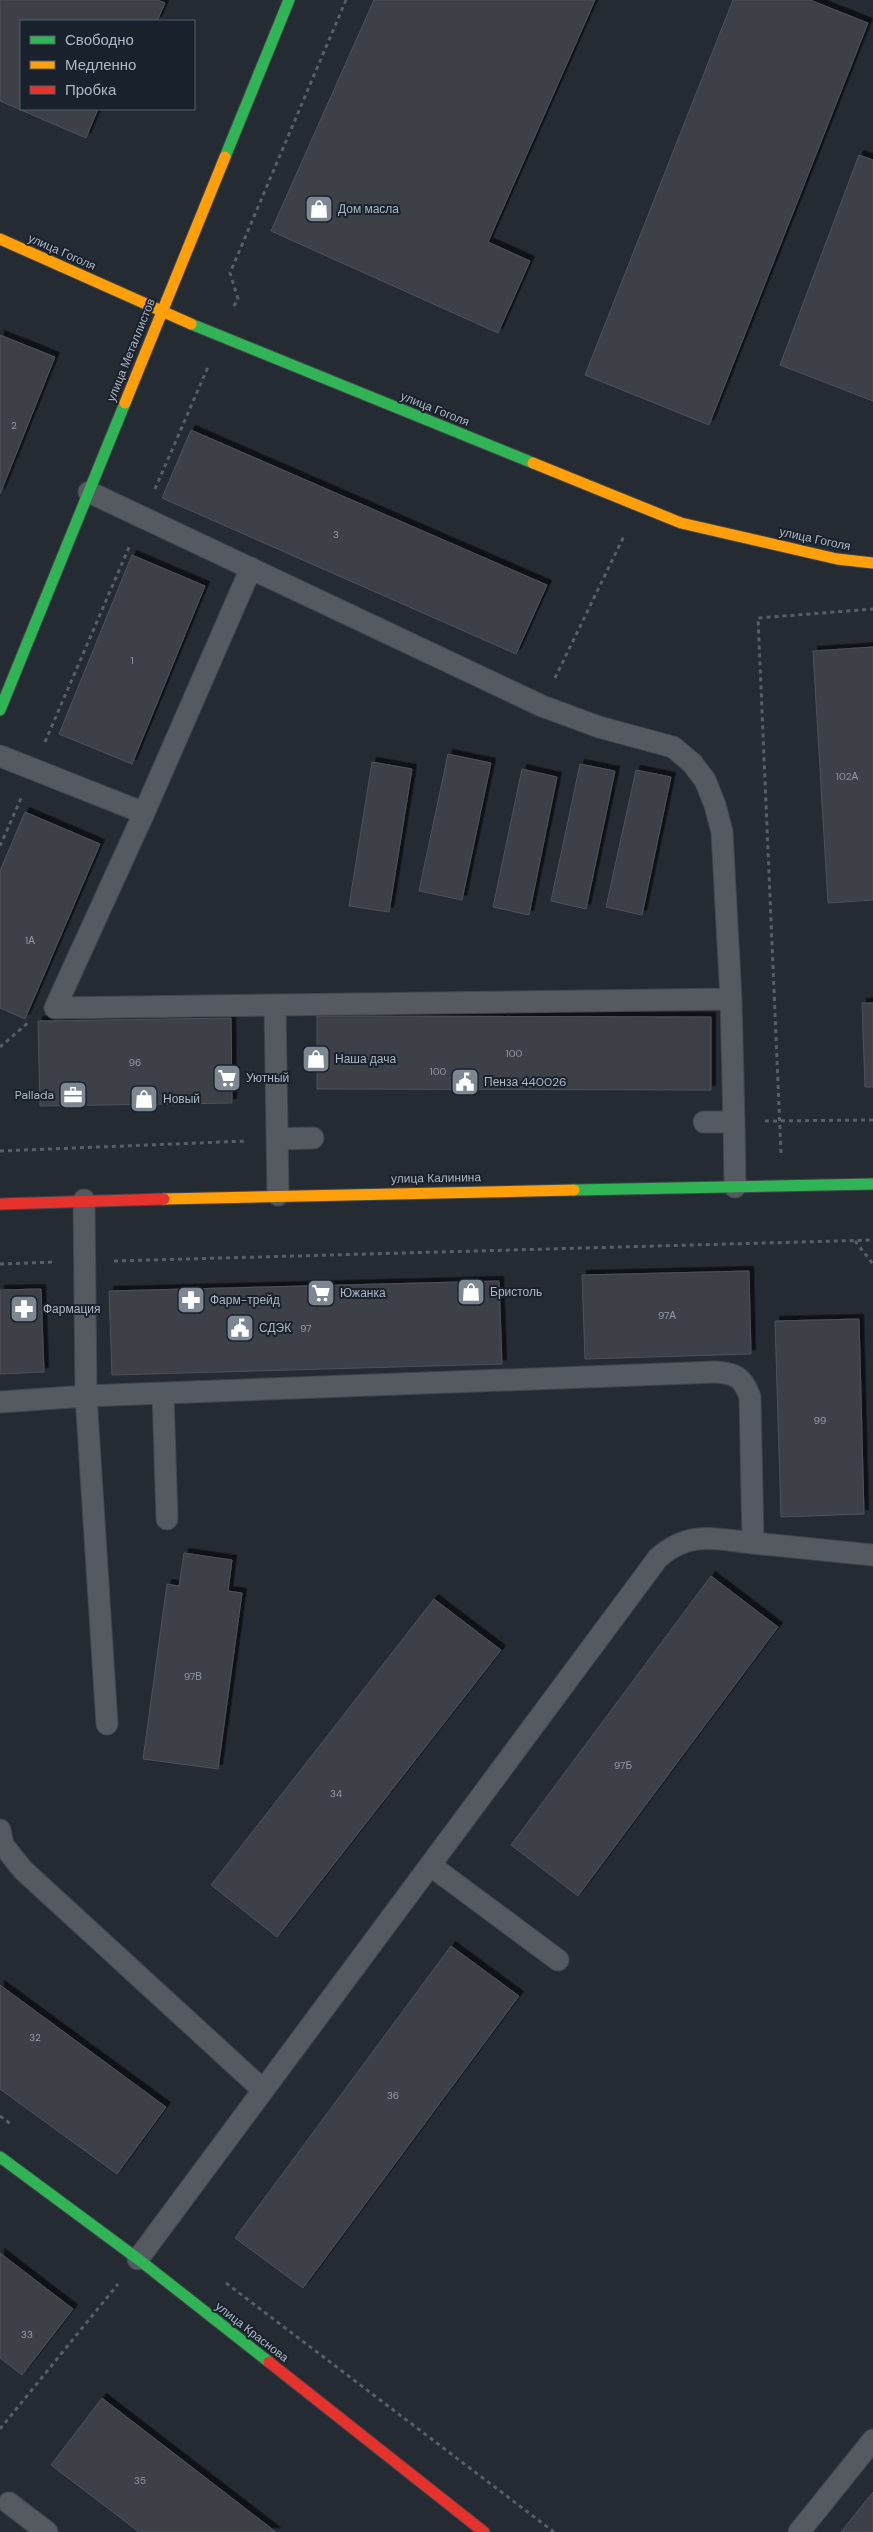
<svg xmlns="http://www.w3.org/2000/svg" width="873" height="2532" font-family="'DM Sans',sans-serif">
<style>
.building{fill:#3c4147;stroke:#4c525a;filter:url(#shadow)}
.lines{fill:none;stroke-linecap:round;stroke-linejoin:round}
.lane-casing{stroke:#41464b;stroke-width:23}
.fast-casing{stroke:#41464b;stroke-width:13}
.slow-casing{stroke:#41464b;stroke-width:13}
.jam-casing{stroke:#41464b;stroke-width:13}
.path{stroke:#585e64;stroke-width:3;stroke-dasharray:4 4;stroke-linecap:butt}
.lane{stroke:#545a60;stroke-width:21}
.fast{stroke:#30b455;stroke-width:11}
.slow{stroke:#ff9f0a;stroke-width:11}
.jam{stroke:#e5322d;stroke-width:11}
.labels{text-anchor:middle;stroke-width:4;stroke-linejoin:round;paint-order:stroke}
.number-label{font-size:10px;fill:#919aa5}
.poi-label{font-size:12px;fill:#adb8c4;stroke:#19222c;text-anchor:start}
.street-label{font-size:12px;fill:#adb8c4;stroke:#19222c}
</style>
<defs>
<filter id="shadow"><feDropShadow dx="4.5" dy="-4.5" stdDeviation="0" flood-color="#0009"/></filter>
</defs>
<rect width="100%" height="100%" fill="#252b32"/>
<!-- building -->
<path class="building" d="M0,0H158L165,3L157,21H21V109H98L86,138L0,101Z
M374,0H595L488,242L530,261L498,333L271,231Z
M733,0H810L868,23L709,425L585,375Z
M859,155L873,160V401L780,365Z
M0,335L55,357L0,494Z
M191,430L547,585L516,654L162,498Z
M132,555L205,586L132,764L59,734Z
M873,647V900L828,903L813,651Z
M448,754L491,763L462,900L419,891Z
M372,762L412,769L389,912L349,906Z
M580,764L615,771L586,909L551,901Z
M522,769L557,777L529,915L493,907Z
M636,770L671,777L642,915L606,907Z
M25,812L100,844L25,1019L0,1008V871Z
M862,1003H873V1087H865Z
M317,1016L711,1017V1090L317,1089Z
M231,1018L232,1103L40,1106L38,1021Z
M749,1271L751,1354L585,1359L582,1275Z
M499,1281L502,1364L112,1375L109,1291Z
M41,1289L44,1372L0,1374V1290Z
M859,1319L864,1514L781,1517L775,1321Z
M184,1553L232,1560L228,1591L242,1593L218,1769L143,1759L167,1584L179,1586Z
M711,1576L778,1627L578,1896L511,1845Z
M434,1599L501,1650L277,1937L211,1885Z
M451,1946L519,1996L303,2288L235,2238Z
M0,1985L166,2107L117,2174L0,2089Z
M0,2253L73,2309L22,2375L0,2358Z
M102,2398L276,2532H139L51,2465Z
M873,2492V2532H841Z"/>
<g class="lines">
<defs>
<path id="lane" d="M89,492L542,706L599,727L673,747L692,763L705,780L715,805L722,832L731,999L734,1122
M0,756L144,813L251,568
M144,813L55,1008L275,1005L278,1195
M275,1005L731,999
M704,1122H734L735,1187
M278,1139L313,1138
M84,1200L86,1396L107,1724
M163,1394L167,1519
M0,1402L86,1396L715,1372C735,1373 743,1377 750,1397L753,1543C716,1539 689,1530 658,1558L138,2259
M753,1543L873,1555
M0,1830L3,1845L23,1870L263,2090
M430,1865L558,1960
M9,2503L47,2532
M799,2532L873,2440"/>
<path id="fast" d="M225,157L289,0
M191,324L533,463
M0,710L125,403
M574,1190L873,1184
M0,2157L138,2259L269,2362"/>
<path id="slow" d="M0,239L191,324
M125,403L225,157
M533,463L681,523L837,559L873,563
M164,1199L574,1190"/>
<path id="jam" d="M0,1204L164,1199
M269,2362L484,2532"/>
</defs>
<!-- lane casing -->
<use href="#lane" class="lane-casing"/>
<!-- fast casing -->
<use href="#fast" class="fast-casing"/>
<!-- slow casing -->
<use href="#slow" class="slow-casing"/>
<!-- jam casing -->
<use href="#jam" class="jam-casing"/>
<!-- path -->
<path class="path" d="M234,306L238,299L230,273L346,0
M155,489L208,367
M555,678L624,536
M45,742L130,545
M0,846L22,796
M0,1047L30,1021
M765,1121L873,1120
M0,1151L247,1141
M781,1153L758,618L873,609
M855,1241L873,1264
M114,1261L873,1240
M0,1264L55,1262
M0,2116L12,2125
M226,2283L554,2532
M0,2429L118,2284"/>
<!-- lane -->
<use href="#lane" class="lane"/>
<!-- fast -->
<use href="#fast" class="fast"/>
<!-- slow -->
<use href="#slow" class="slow"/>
<!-- jam -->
<use href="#jam" class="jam"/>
</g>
<!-- icons -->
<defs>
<symbol id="shop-square" viewBox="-11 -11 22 22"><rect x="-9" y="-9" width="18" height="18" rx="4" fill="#7d8791" stroke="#19222c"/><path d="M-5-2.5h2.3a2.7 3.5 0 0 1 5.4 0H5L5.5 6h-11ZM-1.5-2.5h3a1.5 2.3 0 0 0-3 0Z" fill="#fff"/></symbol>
<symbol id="supermarket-square" viewBox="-11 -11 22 22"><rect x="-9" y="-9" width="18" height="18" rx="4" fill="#7d8791" stroke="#19222c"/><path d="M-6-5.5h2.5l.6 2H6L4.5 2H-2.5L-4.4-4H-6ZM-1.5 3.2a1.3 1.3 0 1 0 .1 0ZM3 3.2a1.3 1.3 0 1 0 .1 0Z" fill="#fff"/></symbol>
<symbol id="civic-square" viewBox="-11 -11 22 22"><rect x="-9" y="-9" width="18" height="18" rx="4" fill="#7d8791" stroke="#19222c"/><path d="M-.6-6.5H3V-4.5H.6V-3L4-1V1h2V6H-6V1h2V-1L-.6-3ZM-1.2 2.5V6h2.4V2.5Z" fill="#fff"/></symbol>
<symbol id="office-square" viewBox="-11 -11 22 22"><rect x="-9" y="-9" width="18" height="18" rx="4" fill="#7d8791" stroke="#19222c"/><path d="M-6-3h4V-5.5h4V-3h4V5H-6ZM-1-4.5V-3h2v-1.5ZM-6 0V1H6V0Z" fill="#fff"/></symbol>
<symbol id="pharmacy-square" viewBox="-11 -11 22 22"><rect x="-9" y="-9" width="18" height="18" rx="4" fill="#7d8791" stroke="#19222c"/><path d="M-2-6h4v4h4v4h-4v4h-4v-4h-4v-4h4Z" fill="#fff"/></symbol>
</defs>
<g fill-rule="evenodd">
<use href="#shop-square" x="303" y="193" width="32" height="32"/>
<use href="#shop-square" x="300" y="1043" width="32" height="32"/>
<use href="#supermarket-square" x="211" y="1062" width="32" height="32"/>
<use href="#civic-square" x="449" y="1066" width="32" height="32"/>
<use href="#office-square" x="57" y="1079" width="32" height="32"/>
<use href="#shop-square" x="128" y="1083" width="32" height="32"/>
<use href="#shop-square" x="455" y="1276" width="32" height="32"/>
<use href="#supermarket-square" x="305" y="1277" width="32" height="32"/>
<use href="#pharmacy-square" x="175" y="1284" width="32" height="32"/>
<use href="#pharmacy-square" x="8" y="1293" width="32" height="32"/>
<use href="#civic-square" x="224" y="1312" width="32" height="32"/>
</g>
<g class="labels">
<!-- number labels -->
<g class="number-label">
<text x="14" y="429">2</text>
<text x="336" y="538">3</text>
<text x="132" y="664">1</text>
<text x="847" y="780">102А</text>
<text x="30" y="944">1А</text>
<text x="514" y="1057">100</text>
<text x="135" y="1066">96</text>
<text x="438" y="1075">100</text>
<text x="667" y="1319">97А</text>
<text x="306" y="1332">97</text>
<text x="820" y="1424">99</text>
<text x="193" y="1680">97В</text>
<text x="623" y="1769">97Б</text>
<text x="336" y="1797">34</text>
<text x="35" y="2041">32</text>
<text x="393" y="2099">36</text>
<text x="27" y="2338">33</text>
<text x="140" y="2484">35</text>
</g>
<!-- poi labels -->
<g class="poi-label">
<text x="338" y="213">Дом масла</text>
<text x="335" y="1063">Наша дача</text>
<text x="246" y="1082">Уютный</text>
<text x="484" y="1086">Пенза 440026</text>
<text x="54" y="1099" text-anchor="end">Pallada</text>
<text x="163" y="1103">Новый</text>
<text x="490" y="1296">Бристоль</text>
<text x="340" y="1297">Южанка</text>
<text x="210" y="1304">Фарм-трейд</text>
<text x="43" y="1313">Фармация</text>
<text x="259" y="1332">СДЭК</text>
</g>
<!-- street labels -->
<g class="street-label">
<text transform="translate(62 252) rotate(24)" y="4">улица Гоголя</text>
<text transform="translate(131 350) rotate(-68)" y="4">улица Металлистов</text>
<text transform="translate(435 409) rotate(22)" y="4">улица Гоголя</text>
<text transform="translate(815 539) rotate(12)" y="4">улица Гоголя</text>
<text transform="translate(436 1178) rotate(-1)" y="4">улица Калинина</text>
<text transform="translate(252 2332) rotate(38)" y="4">улица Краснова</text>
</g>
</g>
<!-- legend -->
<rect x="20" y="20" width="175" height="90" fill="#19222c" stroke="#545e69"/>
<rect x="30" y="36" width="25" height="8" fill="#30b455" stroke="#545e69"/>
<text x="65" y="45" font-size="15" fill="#adb8c4">Свободно</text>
<rect x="30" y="61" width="25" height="8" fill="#ff9f0a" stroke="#545e69"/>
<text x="65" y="70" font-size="15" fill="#adb8c4">Медленно</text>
<rect x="30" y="86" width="25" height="8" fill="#e5322d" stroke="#545e69"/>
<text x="65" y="95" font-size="15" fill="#adb8c4">Пробка</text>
</svg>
